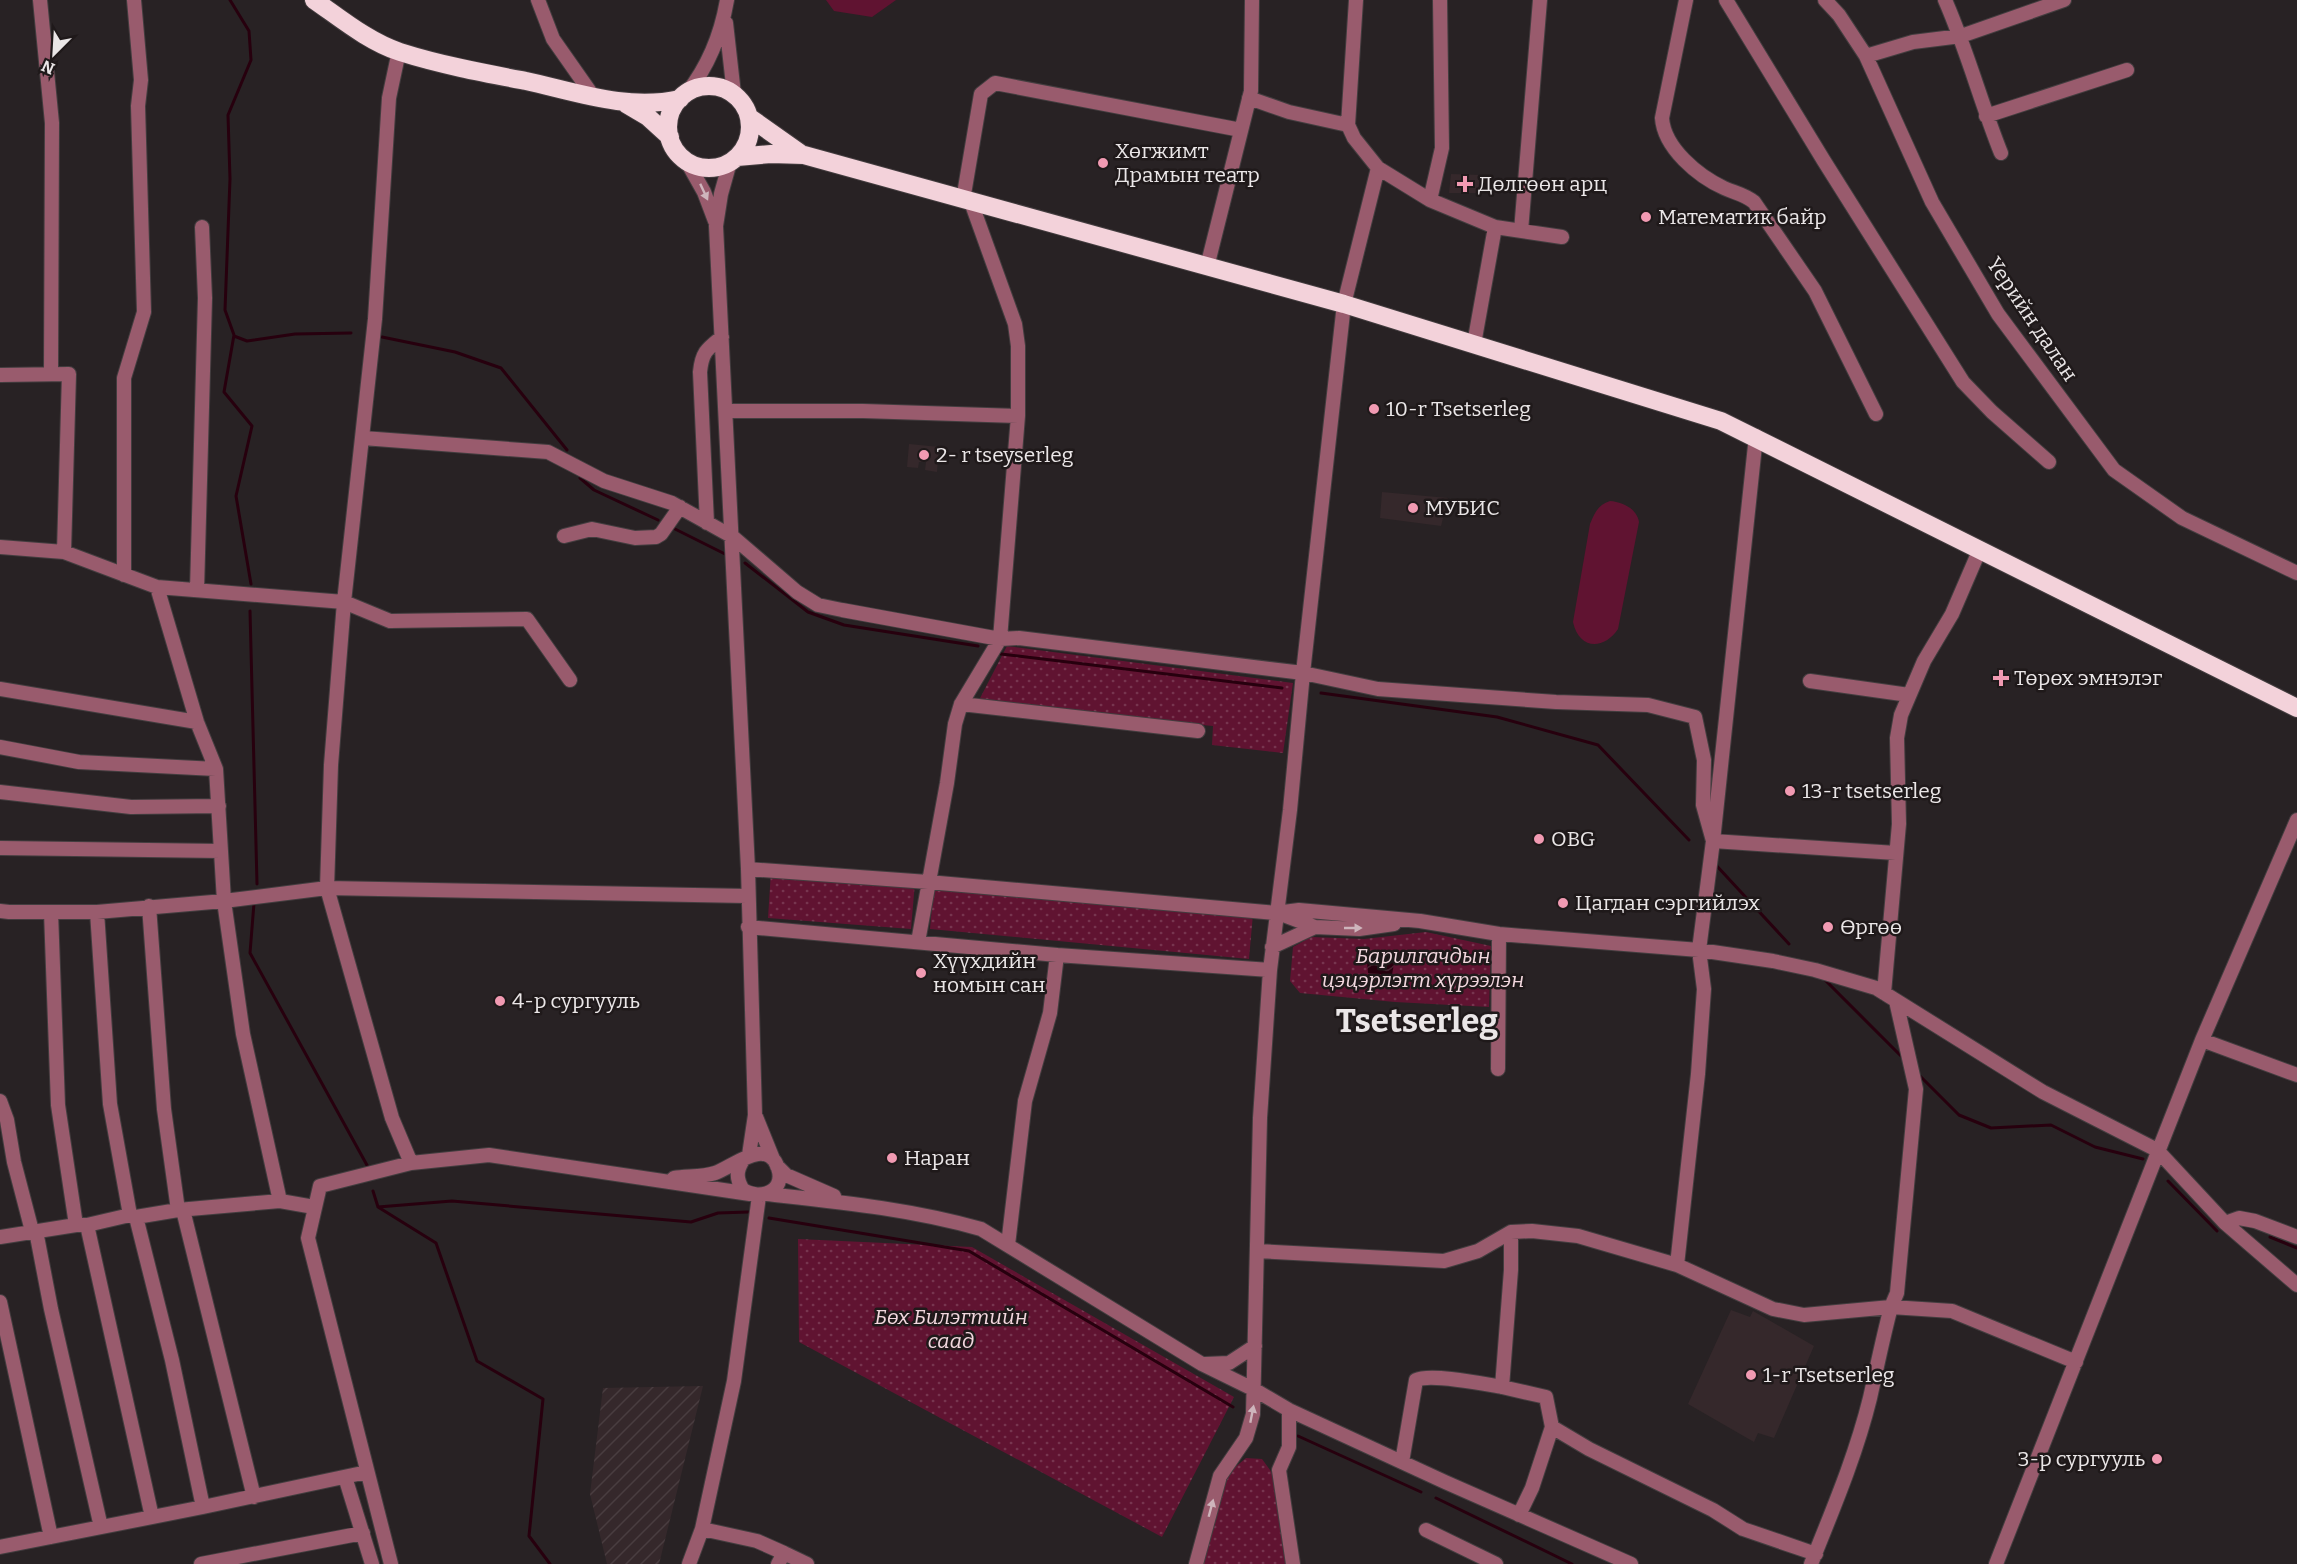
<svg xmlns="http://www.w3.org/2000/svg" width="2297" height="1564" font-family="Bitter,serif">
<style>
.built{fill:#35282b}
.industrial{fill:url(#industrial-furrows)}
.green{fill:url(#green-dots)}
.pitch{fill:#601331}
.water{fill:url(#water-waves)}
.lines{fill:none;stroke-linecap:round;stroke-linejoin:round}
.stream{stroke:#27000e;stroke-width:3}
.minor-casing{stroke:#433d3f;stroke-width:16}
.highway-casing{stroke:#433d3f;stroke-width:20}
.minor{stroke:#995b6d;stroke-width:14}
.highway{stroke:#f3d2da;stroke-width:18}
.oneway{fill:#ceb5bc}
.poi-dot{fill:#f19ab2;stroke:#1f191a;stroke-width:2}
.labels{text-anchor:middle;stroke-width:5;stroke-linejoin:round;paint-order:stroke}
.poi-label{font-size:21px;fill:#eae6e7;stroke:#1f191a;text-anchor:start}
.street-label{font-size:21px;fill:#eae6e7;stroke:#1f191a}
.park-label{font-size:21px;font-style:italic;fill:#f2d7de;stroke:#1f191a}
.town-label{font-size:33px;font-weight:bold;fill:#eae6e7;stroke:#1f191a}
</style>
<defs>
<pattern id="industrial-furrows" width="10" height="10" patternUnits="userSpaceOnUse" patternTransform="scale(1.5)"><rect width="10" height="10" fill="#35282b"/><path d="M-1 1l2-2M0 10L10 0M9 11l2-2" fill="none" stroke="#493d40"/></pattern>
<pattern id="green-dots" width="8" height="8" patternUnits="userSpaceOnUse" patternTransform="scale(1.5)"><rect width="8" height="8" fill="#601331"/><path d="M2 2h.1M6 6h.1" fill="none" stroke="#77354f" stroke-width="1.8" stroke-linecap="round"/></pattern>
<pattern id="water-waves" width="16" height="10" patternUnits="userSpaceOnUse" patternTransform="scale(1.5)"><rect width="16" height="10" fill="#27000e"/><path d="M0 5q4-4 8 0t8 0" fill="none" stroke="#462531"/></pattern>
</defs>
<rect width="100%" height="100%" fill="#282224"/>
<!-- built -->
<path class="built" d="M1451,174L1481,175L1480,193H1449Z
M909,444L939,447L937,472L925,470L926,462H919L918,468L907,467Z
M1382,492L1448,498L1441,526L1380,518Z
M1731,1310L1750,1317L1753,1311L1814,1346L1774,1438L1758,1433L1754,1442L1688,1404Z"/>
<!-- industrial -->
<path class="industrial" d="M703,1386L659,1564H607L590,1494L603,1388Z"/>
<!-- green -->
<path class="green" d="M1007,646L1293,683L1283,753L1212,745L1213,726L977,704Z
M771,871L915,882L911,929L768,918Z
M934,884L1253,914L1249,959L930,929Z
M1426,932L1491,946L1489,1007L1395,1002L1300,993L1290,981L1293,947L1311,937L1364,939Z
M798,1239L972,1247L1234,1397L1162,1537L799,1342Z
M1246,1458L1262,1459L1281,1485L1289,1564H1202L1221,1479Z"/>
<!-- pitch -->
<path class="pitch" d="M826,0H896L872,17L834,11Z
M1610,501C1623,502 1637,509 1639,522L1618,629C1604,650 1579,650 1573,622L1590,524C1595,512 1598,505 1610,501Z"/>
<!-- water -->
<path class="water" d="M1366,950L1396,952L1392,975L1368,973Z"/>
<g class="lines">
<!-- stream -->
<path class="stream" d="M230,0L249,31L251,60L228,115L230,179L225,310L234,335L224,392L252,426L236,496L251,584
M234,336L247,341L295,334L351,333
M382,337L455,352L501,368L567,450
M580,478L594,490L658,520
M673,528L725,554
M745,563L808,612L844,625L978,646
M250,611L257,884
M1001,654L1282,688
M1321,693L1497,717L1598,745L1689,840
M1715,864L1789,944
M254,903L250,953L368,1167
M1822,977L1901,1056
M1920,1076L1959,1115L1991,1128L2051,1125L2095,1147L2143,1159
M2168,1181L2217,1231
M373,1191L378,1207L452,1201L691,1222L718,1213L748,1212
M378,1207L436,1243L477,1361L543,1399L529,1536L550,1564
M769,1218L969,1251L1233,1407
M2270,1237L2297,1248
M1298,1436L1421,1492
M1436,1498L1572,1564"/>
<defs>
<path id="minor" d="M40,0L52,123L51,374
M538,0L553,39L593,96
M1686,0L1662,118C1664,148 1698,176 1724,188C1735,193 1744,194 1754,202L1815,291L1876,414
M1726,0L1824,161L1963,382L1992,412L2049,462
M1825,0L1839,15L1866,56L1932,202L1998,314L2114,470L2182,518L2297,573
M1945,0C1967,50 1981,103 2001,153
M726,23L734,94
M399,51L389,98L375,319L344,602L331,765L327,888L392,1118L411,1163
M1866,56L1913,42L1961,36L2064,0
M687,93C709,65 721,35 727,0
M1249,98L1289,112L1348,125L1354,138L1378,168L1430,200L1495,227L1562,237
M1986,116L2127,70
M1348,125L1356,0
M686,160L704,192L715,221
M730,162L721,194L716,226L748,869L755,1115L749,1155
M963,200L981,94L995,83L1241,130
M1430,200L1442,148L1440,0
M1521,231L1540,0
M1207,267L1251,91L1252,0
M1474,344L1495,227
M0,375L69,374L64,552
M726,411H863L1018,416
M363,438L548,452L604,481L672,503L733,537L797,592L818,605L842,610L1000,639L1019,638L1303,673L1378,689L1556,702L1648,705L1695,717L1704,760L1703,805L1713,841L1896,853
M707,523L700,372C702,352 707,349 722,337
M564,536L592,529L635,538L656,537L661,534L680,507
M0,547L64,552L157,587L344,602L390,621L527,619L570,680
M124,575V378L144,312L138,106L141,80L134,0
M157,587L197,722L216,769L224,901L243,1034L280,1201
M197,590L205,298L202,227
M1810,681L1909,695
M0,689L197,722
M961,704L1198,731
M0,747L79,762L216,769
M0,792L131,807L219,806
M0,848L221,851
M748,869L928,882L1276,913L1299,910L1420,921L1499,934L1699,950L1773,961L1815,970L1876,988L2043,1092L2157,1150L2225,1223L2297,1285
M149,906L164,1109L178,1210
M0,911L9,912H97L224,901L327,888L747,896
M51,912L58,1105L76,1225
M97,912L110,1104L130,1215
M1278,913L1315,927L1359,929L1394,924
M748,927L1057,955L1270,970
M918,942L947,783L955,724L961,704L1000,639L1018,416V346L1015,324L971,202
M1272,947L1315,927
M1884,993L1899,824L1897,738L1901,715L1924,661L1952,614L1980,549
M2202,1040L2297,1075
M1498,1069L1499,934
M0,1101L7,1120L14,1162L32,1231
M756,1117L773,1159
M777,1166L786,1175L834,1196
M674,1178C687,1176 703,1177 715,1173C733,1167 767,1136 778,1168C786,1191 761,1201 743,1190C736,1179 736,1171 743,1160
M767,1194C839,1202 911,1209 981,1229L1202,1364L1255,1390L1289,1410L1445,1482L1631,1564
M183,1210L254,1497
M136,1217L172,1360L203,1507
M2225,1223L2239,1218L2255,1221L2297,1237
M87,1225L152,1517
M36,1231L51,1309L101,1527
M0,1237L76,1225H87L130,1215L136,1217L178,1210L280,1201L314,1207
M1008,1245L1025,1101L1050,1013L1057,955
M1258,1251L1444,1261L1478,1251L1511,1232L1532,1231L1578,1236L1677,1265L1773,1309L1804,1315L1891,1307L1952,1311L2076,1362
M1677,1265L1698,1074L1704,989L1699,950L1713,841L1756,436
M0,1302L51,1537
M1205,1364L1229,1363L1255,1346
M1502,1387L1546,1397L1552,1427L1532,1488L1519,1515
M1289,1410V1447L1279,1470L1293,1564
M1552,1427L1589,1449L1713,1510L1743,1529L1816,1554
M1402,1462L1416,1380C1431,1373 1484,1384 1502,1387L1511,1270V1232
M345,1477L372,1564
M702,1529L757,1541L784,1553
M1426,1530L1496,1564
M0,1547L203,1507L367,1472
M201,1564L363,1533
M391,1564L308,1238L320,1186L411,1163L489,1155L750,1194
M689,1564L702,1529L734,1381L759,1196
M778,1564L784,1553L807,1564
M1196,1564L1220,1476L1246,1438L1253,1414L1260,1118L1270,970L1290,810L1303,673L1344,304L1378,168
M1811,1564C1833,1509 1856,1455 1870,1398C1877,1367 1883,1337 1891,1307L1897,1293L1916,1089L1896,1001
M1996,1564L2202,1040L2297,820"/>
<path id="highway" d="M314,0C340,18 369,42 400,52C441,65 484,73 526,81C576,92 628,111 680,99
M668 127a41 41 0 1 1 82 0a41 41 0 1 1-82 0Z
M626,104L648,117L670,137
M749,117L800,153
M737,157L771,154L804,155L1344,304L1721,421L2297,708"/>
</defs>
<!-- minor casing -->
<use href="#minor" class="minor-casing"/>
<!-- highway casing -->
<use href="#highway" class="highway-casing"/>
<!-- minor -->
<use href="#minor" class="minor"/>
<!-- highway -->
<use href="#highway" class="highway"/>
</g>
<!-- one-way arrows -->
<defs><path id="oneway-solid" d="M-6-.8H1V-3.2L6.5 0L1 3.2V.8H-6Z" transform="scale(1.5)"/></defs>
<g class="oneway">
<use href="#oneway-solid" transform="translate(704 192) rotate(65)"/>
<use href="#oneway-solid" transform="translate(1353 928)"/>
<use href="#oneway-solid" transform="translate(1252 1414) rotate(-79)"/>
<use href="#oneway-solid" transform="translate(1211 1508) rotate(-75)"/>
</g>
<!-- markers -->
<g class="poi-dot">
<circle cx="1103" cy="163" r="6"/>
<path d="M1462 175h6v6h6v6h-6v6h-6v-6h-6v-6h6z"/>
<circle cx="1646" cy="217" r="6"/>
<circle cx="1374" cy="409" r="6"/>
<circle cx="924" cy="455" r="6"/>
<circle cx="1413" cy="508" r="6"/>
<path d="M1998 669h6v6h6v6h-6v6h-6v-6h-6v-6h6z"/>
<circle cx="1790" cy="791" r="6"/>
<circle cx="1539" cy="839" r="6"/>
<circle cx="1563" cy="903" r="6"/>
<circle cx="1828" cy="927" r="6"/>
<circle cx="921" cy="973" r="6"/>
<circle cx="500" cy="1001" r="6"/>
<circle cx="892" cy="1158" r="6"/>
<circle cx="1751" cy="1375" r="6"/>
<circle cx="2157" cy="1459" r="6"/>
</g>
<g class="labels">
<!-- poi labels -->
<g class="poi-label">
<text x="1115" y="158">Хөгжимт<tspan x="1115" dy="24">Драмын театр</tspan></text>
<text x="1478" y="191">Дөлгөөн арц</text>
<text x="1658" y="224">Математик байр</text>
<text x="1386" y="416">10-r Tsetserleg</text>
<text x="936" y="462">2- r tseyserleg</text>
<text x="1425" y="515">МУБИС</text>
<text x="2014" y="685">Төрөх эмнэлэг</text>
<text x="1802" y="798">13-r tsetserleg</text>
<text x="1551" y="846">OBG</text>
<text x="1575" y="910">Цагдан сэргийлэх</text>
<text x="1840" y="934">Өргөө</text>
<text x="933" y="968">Хүүхдийн<tspan x="933" dy="24">номын сан</tspan></text>
<text x="512" y="1008">4-р сургууль</text>
<text x="904" y="1165">Наран</text>
<text x="1763" y="1382">1-r Tsetserleg</text>
<text x="2145" y="1466" text-anchor="end">3-р сургууль</text>
</g>
<!-- street labels -->
<g class="street-label">
<text transform="translate(2032 319) rotate(56)" y="7">Үерийн далан</text>
</g>
<!-- park labels -->
<g class="park-label">
<text x="1423" y="963">Барилгачдын<tspan x="1423" dy="24">цэцэрлэгт хүрээлэн</tspan></text>
<text x="951" y="1324">Бөх Билэгтийн<tspan x="951" dy="24">саад</tspan></text>
</g>
<!-- town labels -->
<g class="town-label">
<text x="1417" y="1032">Tsetserleg</text>
</g>
</g>
<!-- north arrow -->
<g transform="translate(54 54) rotate(204)" stroke="#1f191a" stroke-width="4.5" paint-order="stroke">
<path d="M0-4.5L10 22L0 15L-10 22Z" fill="#eae6e7"/>
<text y="-9" font-size="16" font-weight="bold" text-anchor="middle" fill="#eae6e7">N</text>
</g>
</svg>
